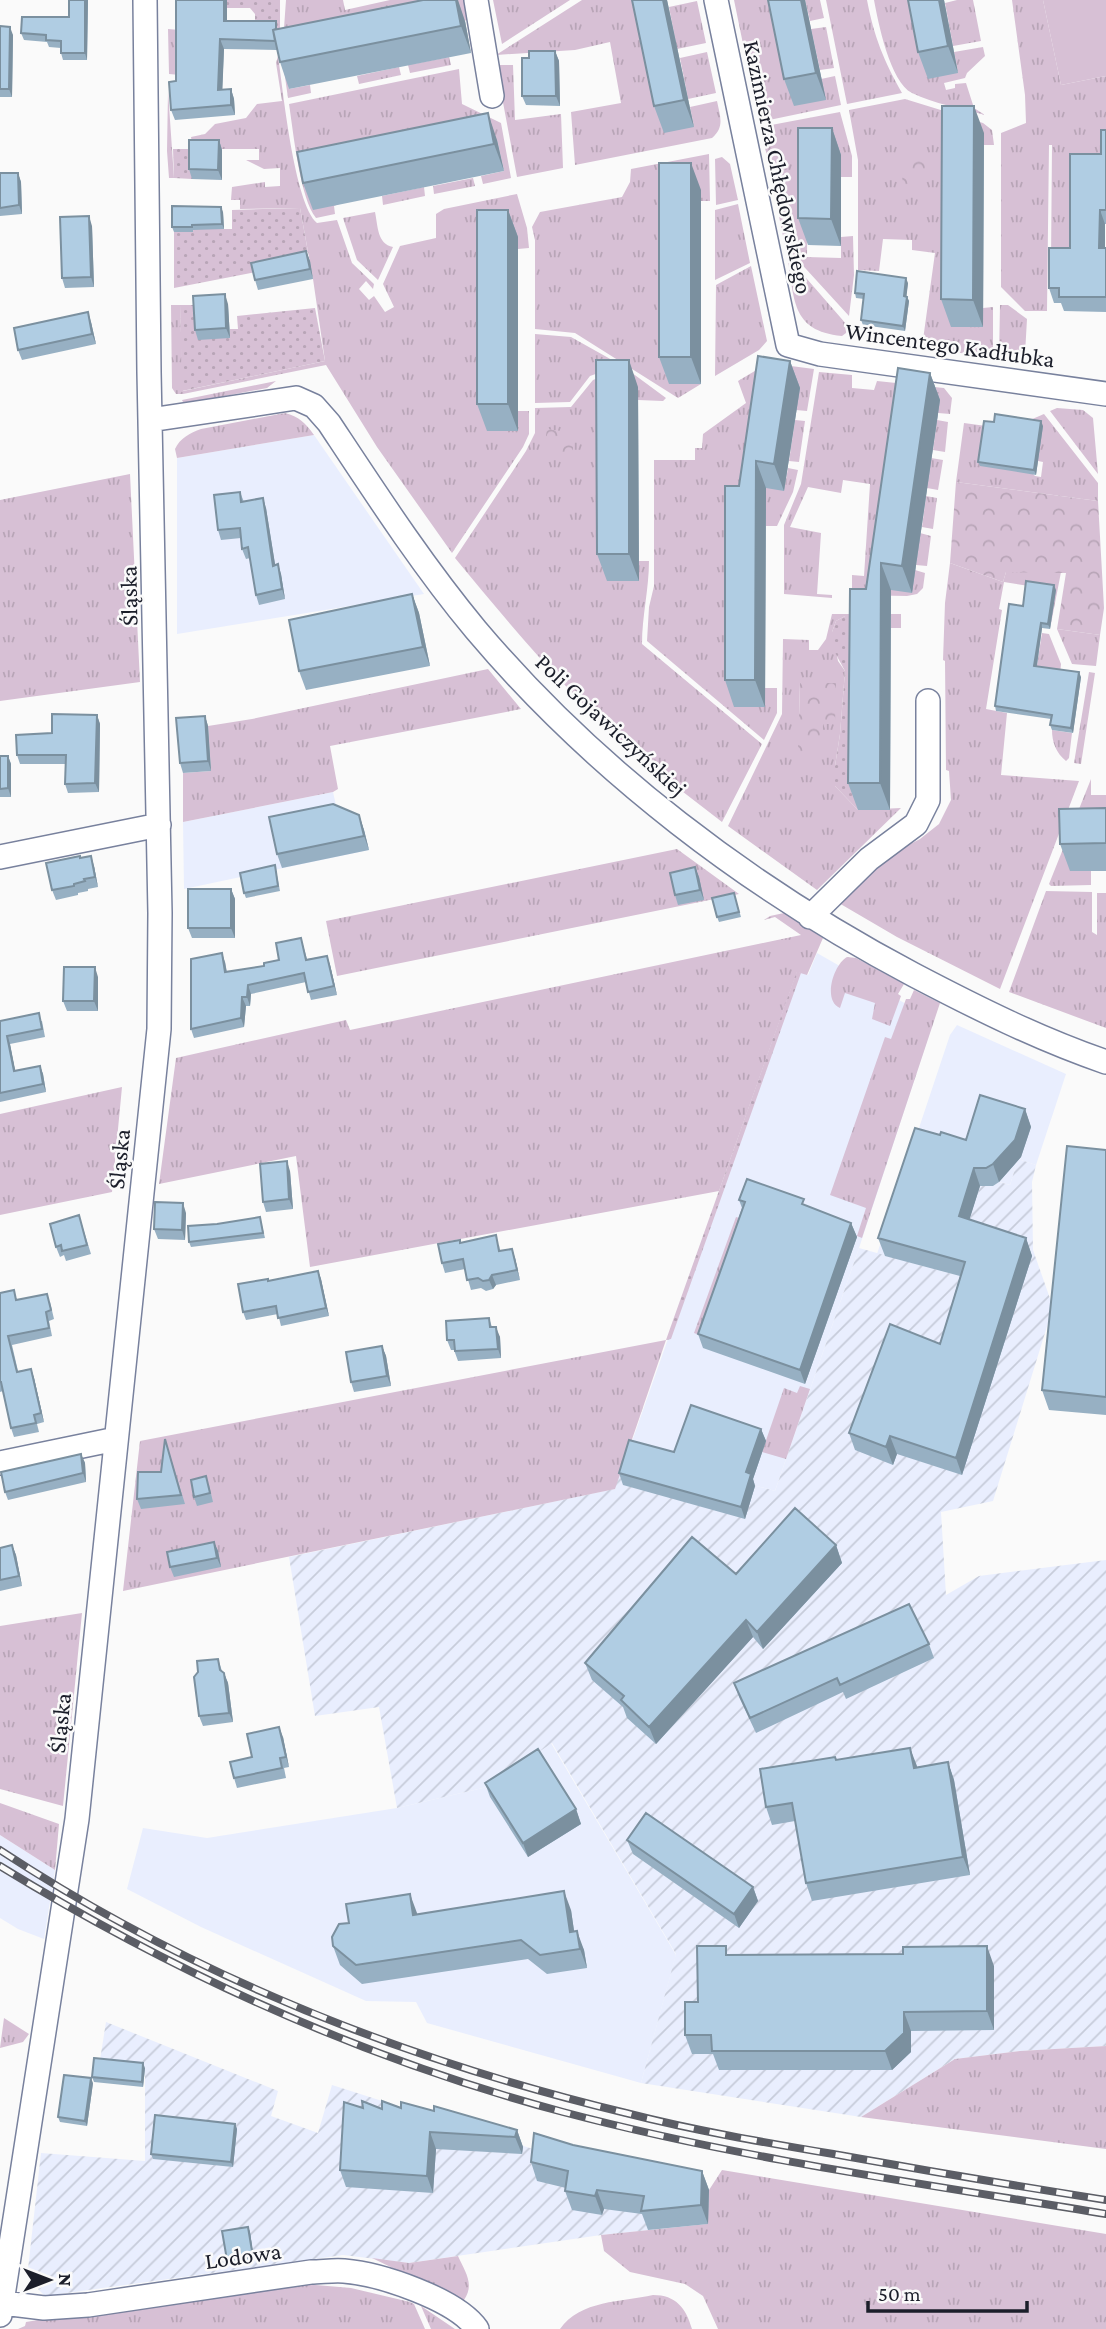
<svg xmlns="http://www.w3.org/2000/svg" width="1106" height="2329" font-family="'Crimson Pro',serif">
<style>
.built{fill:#e9eefe}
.industrial{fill:url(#industrial-furrows)}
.grass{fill:url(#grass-tufts);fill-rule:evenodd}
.park{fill:url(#park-crowns)}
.garden{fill:url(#garden-dots)}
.pitch{fill:#d7c0d5}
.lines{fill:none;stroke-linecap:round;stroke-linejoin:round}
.minor-casing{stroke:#78819d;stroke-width:26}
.minor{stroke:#fff;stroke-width:23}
.rail-casing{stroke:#5b5d65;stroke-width:8}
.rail{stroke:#fafafa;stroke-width:5;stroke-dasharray:16;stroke-linecap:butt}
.wall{fill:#97b0c3}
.shaded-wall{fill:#7b909f}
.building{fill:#b0cde3;stroke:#7b909f;stroke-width:2}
.labels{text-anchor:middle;stroke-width:5;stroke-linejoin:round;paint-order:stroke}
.street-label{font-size:24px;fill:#1b1e2a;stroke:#fafafa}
</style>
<defs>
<pattern id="industrial-furrows" width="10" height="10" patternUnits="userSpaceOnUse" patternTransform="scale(1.75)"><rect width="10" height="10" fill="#e9eefe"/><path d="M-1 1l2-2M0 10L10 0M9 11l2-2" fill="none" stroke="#c7ccda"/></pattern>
<pattern id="grass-tufts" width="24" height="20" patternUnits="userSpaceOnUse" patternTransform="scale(1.75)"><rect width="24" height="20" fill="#d7c0d5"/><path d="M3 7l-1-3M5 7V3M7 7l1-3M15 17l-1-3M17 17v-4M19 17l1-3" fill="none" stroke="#b8a5b7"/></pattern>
<pattern id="park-crowns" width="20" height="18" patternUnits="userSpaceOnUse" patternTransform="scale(1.75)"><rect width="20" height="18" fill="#d7c0d5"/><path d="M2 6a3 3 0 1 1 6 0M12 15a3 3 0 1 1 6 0" fill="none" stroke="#b8a5b7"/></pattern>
<pattern id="garden-dots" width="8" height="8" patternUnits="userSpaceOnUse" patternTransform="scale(1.75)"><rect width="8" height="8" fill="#d7c0d5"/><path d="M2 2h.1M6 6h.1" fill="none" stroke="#b8a5b7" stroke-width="1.8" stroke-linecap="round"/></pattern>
</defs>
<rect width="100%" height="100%" fill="#fafafa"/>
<!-- built -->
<path class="built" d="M314,435L424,594L177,634V458Z
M333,792L339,819L364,830L369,850L184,889L183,822Z
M817,953L934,1020L859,1248L775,1491L629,1450L797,971L808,975Z
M957,1025L1066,1074L1036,1165L1018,1159L1010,1185L1000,1182L993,1186L952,1274L877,1254L950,1035Z
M551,1743L676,1955L641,2083L427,2023L416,2002L366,2001L201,1927L127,1889L143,1828L207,1838L397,1808L487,1787Z
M0,1835L55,1870L44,1939L18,1929L0,1918Z"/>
<!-- industrial -->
<path class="industrial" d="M1018,1159L1036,1165L1032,1182L1033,1250L1053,1307L993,1501L941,1512L946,1595L979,1576L1106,1560V2046L1020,2051L955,2059L861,2117L641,2083L676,1954L552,1743L487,1787L397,1808L379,1707L315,1716L289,1557L614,1489L629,1450L775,1491L859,1248L952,1274L981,1184L993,1186L999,1182L1010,1185Z
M106,2022L278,2091L271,2116L318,2133L332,2085L580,2164L708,2224L601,2235L409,2263L343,2255L45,2296L27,2278L41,2153L145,2161V2067L100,2060Z"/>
<!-- grass -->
<path class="grass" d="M286,0H343L345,10L390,0H468L473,19L283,57L289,89L310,85L311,93L288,98L282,56Z
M493,0H570L502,44Z
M582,0H636L694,127L690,107L717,101C720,116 725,127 712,138L575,165L571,112L621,103L610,42L575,50L496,55Z
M734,0H773L821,79L835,76L841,105L759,122Z
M805,0H820L824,18L810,21Z
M826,0H867C874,37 884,61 902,93L847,104Z
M874,0H912L958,73L954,52L983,47L985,56L967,73L965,78L944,83L946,90L955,88V84L966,83L974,108L985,115C961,108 934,104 912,93C890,82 878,22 874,0Z
M957,0H973L981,41L953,46L945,3Z
M1012,0H1043L1061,85L1106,76V169L1075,262H1051L1052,145H1049L1047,311H1025L1001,287V133L1026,123L1025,95Z
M697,1L706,43L677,49L669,7Z
M826,27L834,68L820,70L811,29Z
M168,29L180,30V75L169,74Z
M707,52L716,93L688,99L680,58Z
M278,56C283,89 294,203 317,223L337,220L352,263L374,284L373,289L366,281L359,289L369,300L374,296L385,312L394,307L383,284L400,246L436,238V214L444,209L517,194L527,228L529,248L518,249V411H529V434L523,447L452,553L377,447L326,365L183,394H176L172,388L171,305H180L183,391L325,361L313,279L300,208L240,209V200H231L232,187L265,182V187L280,186V168L264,169L246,160H259V149H193L191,137L205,134L215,124L246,118L257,104L282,101L276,63Z
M449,57L451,65L410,73L408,65Z
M496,65H513L515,120L561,114L563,168L517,177Z
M399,67L401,75L359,84L357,76Z
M459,69L462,104L501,123L511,178L483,184L481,176L504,171L497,140L334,206L335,214L316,218C300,199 293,130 289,104Z
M168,91L174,178H169L167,151Z
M905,99L983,123L992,130L994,145H984V133L951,326L983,327V308L993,307V358L922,347L935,253L912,250V240L883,239L879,271L858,270V160L849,110Z
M840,112L852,156V177H841V155H808L807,257L841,258V237L853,236L854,275L849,316L785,246L761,127Z
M709,154L710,201H701L670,384H701L678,398L575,333L535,329V240L532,227L540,212L622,197L630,182L631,169Z
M722,157L730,164L738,200L716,205L715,159Z
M473,178L475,186L434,194L433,186Z
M424,187L425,196L383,205L382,196Z
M738,204L750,263L715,280V210Z
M375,212C378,226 377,244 393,247L378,280L357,260L343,218Z
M787,256L847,325L846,333L842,336C790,331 795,298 787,256Z
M751,266L767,341L759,350L715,376L716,285Z
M1000,305H1008L1027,319L1025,354L1019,362L999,358Z
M535,334L571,337L621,365L590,376L570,402L535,403Z
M768,363L814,369L807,411L796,410L799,388L784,491L788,468L798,470L793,492L777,526H766L765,513L734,707H765V688H777V713L764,740L647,641L649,607L654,586V460H695V448H702L703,434L746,403L738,381Z
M624,367L666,398L663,401L638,400L607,580L638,581L639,561H649C649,589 642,616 642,644L762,744L722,822C694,800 665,779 638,755C570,697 512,627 455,558L526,451L535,433V408L571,407L593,380Z
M819,372L852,375V388L874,390L877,381L944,388L952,398L950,414L938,413L911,593L915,570L925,573L923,588L917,594L907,596L852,595V575L864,576L870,484L843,480L841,493L808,487L790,527L821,533L817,594L832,595V598L784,594V525L801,484Z
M276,381L267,388L184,404L182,400Z
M1057,408L1083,410L1093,418L1098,474L1050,411Z
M285,413C299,417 305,422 314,435L177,458L175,449C180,438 190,433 201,429Z
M1044,414L1098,483V501L956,482L964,423L986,426L1035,476L1041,477L1043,462L1038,461L1023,423Z
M795,420L805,421L799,462L789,461Z
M937,420L948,422L945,452L933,450Z
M931,458L943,460L938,490L927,488Z
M130,474L140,682L0,701V500Z
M926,496L937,498L933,529L922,527Z
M920,533L931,536L927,566L916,565Z
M950,563L1003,582L1006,572H1061L1050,629L1055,590L1004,582L999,609L1002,610L986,709L1007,713L1001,775L1079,781L1000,989L897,937L832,899L864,868L920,839L939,824L951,800L949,771L946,770L945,661L943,660L945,603Z
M832,614H901V628H891V616H845L836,621L832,632L838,661L845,671L840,734L835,766V786L858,810L901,808L817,890L728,826L782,714L783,639L809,640V650H818L826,639ZM835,683V724H823L799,714L800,683Z
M1057,629L1100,635L1096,666L1072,664Z
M1042,633L1049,634L1061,664L1060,674L1036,671Z
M488,669L521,709L330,746L338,789L333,792L183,822V773L211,771L208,726L252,719Z
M1089,672L1095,673L1081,764L1074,763Z
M1052,730L1072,733L1069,758L1066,761C1056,753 1052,742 1052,730Z
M1091,779V795H1106V835L1091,871V885L1051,886L1049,884Z
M677,849L739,894L337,976L326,921Z
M1046,891L1092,892V932L1097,935V893H1106V1028L1009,992Z
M784,913L823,938L807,975L797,972L719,1191L310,1267L296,1156L159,1184L176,1058L346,1020L350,1030L801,935L775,917L764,920L770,916Z
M847,957L856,958L904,984L898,994L901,996L890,1026L872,1019L875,1003L845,993L840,1008C822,1000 834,964 847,957Z
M914,990L940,1003L862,1238L857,1236L866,1208L830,1195L885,1037L891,1039L906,999H910Z
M122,1087L112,1192L0,1215V1114Z
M736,1217L748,1221L707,1338L694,1333Z
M666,1340L615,1489L123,1591L140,1441Z
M800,1386L810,1389L786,1459L762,1452L784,1388L797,1393Z
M82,1613L63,1806L0,1789V1626Z
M0,1803L59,1824L55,1870L0,1835Z
M4,2018L29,2034L23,2042L0,2048Z
M1106,2046V2149L861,2117L955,2059L1020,2051Z
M722,2170L1106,2234V2329H718L703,2296L685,2284L630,2272L604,2251L601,2235L707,2224L709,2190Z
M458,2256C465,2272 475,2284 464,2300L457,2299L372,2258L409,2263Z
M304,2284L351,2288L410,2302L414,2304L425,2329H18L25,2326L26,2322L50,2318Z
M653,2295C676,2295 686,2308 692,2329H560C580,2300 622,2302 653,2295Z
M421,2306L455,2329H431Z"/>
<!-- park -->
<path class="park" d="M903,158H925V186H902Z
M547,429L575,433L571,460L543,456Z
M956,482L1098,501L1104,608L1100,635L1057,629L1066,573L1006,572L1003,582L950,563Z
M800,683H836L835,724H823L822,752H798Z"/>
<!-- garden -->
<path class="garden" d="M227,0H280V31H255V14L250,8H227Z
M173,149H193L192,179L174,178Z
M300,208L308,252L271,259L272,269L174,288V232H193L194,211L209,229H232V210Z
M180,305H197L230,338V329H238L237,316L315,308L325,361L182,391Z
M845,616H860L858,810L835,786V766L840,734L845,671L832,647V632L836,621Z
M797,971L801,973L671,1339L666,1340Z"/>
<!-- pitch -->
<path class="pitch" d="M1043,0H1106V76L1061,85Z"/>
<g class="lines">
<defs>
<path id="minor" d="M476,0L492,96
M716,0L788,345L820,354L1106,394
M150,420L296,398L314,406L329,423C376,494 422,565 476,630C595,771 751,889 914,975C977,1008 1039,1039 1106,1062
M0,857L159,825
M810,917L869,859L916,824L928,800V701
M0,1463L116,1439
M3,2303L44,2308L88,2305L311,2272C322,2272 333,2270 344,2271C380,2274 456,2299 477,2329
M0,2315L77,1819L159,1029L160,913L149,372L145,0"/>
</defs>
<!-- minor casing -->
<use href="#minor" class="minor-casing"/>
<!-- minor -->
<use href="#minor" class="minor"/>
<defs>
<path id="rail" d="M0,1850C190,1975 405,2060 626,2113C696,2131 768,2143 839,2155C928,2171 1017,2186 1106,2200
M0,1866C176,1974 364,2059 563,2112C741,2159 925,2184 1106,2214"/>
</defs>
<!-- rail casing -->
<use href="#rail" class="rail-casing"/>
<!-- rail -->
<use href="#rail" class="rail"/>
</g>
<!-- wall -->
<path class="wall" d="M69,0H88L87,60H63L61,53V48L49,47L47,42L24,40L21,33L69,17Z
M176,0H227V21L279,29L465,21L471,53L289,89L280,62L277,50L224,49L222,90L231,89L234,99L235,115L175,120L171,110L176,81Z
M667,0L694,127L664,133L654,106Z
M805,0L826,100L794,106L784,79Z
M944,0L958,73L928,79L918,52Z
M0,26L13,35L12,97H0Z
M555,51L559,61L560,106L526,105L522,96L529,58Z
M832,128L841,155V246L808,245L798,218Z
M1106,130V224H1105V248H1106V312L1064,311L1061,303H1054L1049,288L1070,248L1101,154Z
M984,133L983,327H951L941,299Z
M219,140L222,150V180L192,179L189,169Z
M497,140L504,171L313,210L303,183Z
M0,173H18L21,182L22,214L0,216Z
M701,190V384H669L659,357Z
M508,210L518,237V431H487L477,404Z
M223,212L224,229L193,230V232H174L172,227Z
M92,226L94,287L65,288L62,278Z
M306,251L310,261L313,279L258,290L255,280Z
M908,283L906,296L907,297L909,301L905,331L863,325L861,320L864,299L856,298L855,293Z
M228,304L230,338L198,340L195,330Z
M91,322L96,344L22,360L18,350Z
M790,361L800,388L784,491L766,488L765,707H734L725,680L739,486Z
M930,373L940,400L912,593L891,590L890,810H858L848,783L866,589Z
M638,387L639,581H607L597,554Z
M994,422L1043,426L1036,475L980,466L978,462Z
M240,492L244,502L266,508L275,565L281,574L285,599L259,605L256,595L250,558L246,559L242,549L241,538L221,540L218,530Z
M1056,590L1050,629L1042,628L1037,666L1081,677L1073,733L1052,730L1050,725L1051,719L996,711L995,706L1023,606Z
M412,594L419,613L430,666L306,690L299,671Z
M97,715L100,724L99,792L68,793L65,784L66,764H20L17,755L52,733Z
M205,716L208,726L211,771L183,773L180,763Z
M0,756H8L11,764V797H0Z
M1106,808V871H1070L1060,844Z
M359,815L364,830L369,850L282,868L277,854Z
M81,858L94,866L98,887L88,889V891L78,893V895L56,900L52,890Z
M275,865L280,891L246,898L244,893Z
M695,867L699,877L704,900L678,905L675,895Z
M231,889L235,899V938H192L188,928Z
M734,893L741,917L719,922L717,917Z
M301,938L307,959L327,956L330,965L337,995L311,1000L306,982L251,994L250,1006H246L244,1027L194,1038L191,1029L225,962L227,972L264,966L279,960Z
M98,977V1011H67L63,1001Z
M0,1021H42L45,1037L10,1044L15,1071L40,1066L43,1074L46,1092L0,1102Z
M1025,1109L1031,1127L1021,1157L999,1182L993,1186H980L969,1220L1026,1238L1032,1256L962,1475L897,1454L893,1465L855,1450L849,1433L940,1344L960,1276L885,1256L878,1238L940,1135L966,1140Z
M1106,1150V1415L1049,1410L1042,1390Z
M290,1171L293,1209L266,1212L263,1202Z
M739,1200L806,1206L851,1223L857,1237L805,1384L703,1348L698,1334L742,1208Z
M186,1213L185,1240L158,1239L154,1229Z
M79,1215L91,1254L66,1261L64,1255L60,1257L56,1247Z
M260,1217L265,1238L191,1247L189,1242Z
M461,1242L499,1245L500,1251L515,1258L520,1280L496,1285L493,1289L486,1291L481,1288L471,1290L465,1269L445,1273L442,1263Z
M318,1271L321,1279L329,1316L281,1326L278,1314L246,1320L243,1312L269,1281Z
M0,1293L18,1300L50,1302L54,1319L49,1321L52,1336L12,1345L18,1371L31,1369L34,1378L44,1422L37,1424L39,1432L14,1437L11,1428L3,1391L0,1392Z
M489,1318L492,1327L500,1337L501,1358L458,1361L454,1350H451L447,1340Z
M382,1346L386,1356L391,1386L354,1392L351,1382Z
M761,1429L766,1441L753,1479L755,1486L745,1519L623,1485L619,1473L674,1452Z
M165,1439L185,1504L141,1509L137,1499L161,1472Z
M81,1454L85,1463L86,1482L8,1500L5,1492Z
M209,1485L213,1502L197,1506L194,1497Z
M214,1542L218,1551L221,1567L174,1577L170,1567Z
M12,1545L16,1555L22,1586L0,1591V1548Z
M836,1545L842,1563L763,1649L753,1637L656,1744L627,1718L623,1707L592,1680L585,1663L736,1574Z
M929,1644L934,1658L846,1699L843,1692L756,1733L739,1697L734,1683Z
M218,1659L222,1671L224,1673L228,1683L233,1722L203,1726L199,1716Z
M283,1737L289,1767L284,1768L286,1778L237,1788L234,1778L252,1757Z
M836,1760L917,1767L948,1762L954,1780L970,1875L812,1901L806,1883L795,1821L772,1825L766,1807Z
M485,1783L576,1809L581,1824L528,1857L490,1797Z
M627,1840L753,1887L758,1901L739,1928L633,1854Z
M571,1910L574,1931L584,1950L587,1968L547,1974L528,1959L362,1984L340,1965L333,1946L418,1914Z
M729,1955L994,1966V2030L911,2031V2052L892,2070H719L713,2054H692L685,2035Z
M145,2068L143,2087L94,2082L92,2077Z
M93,2083L87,2126L60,2122L58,2117Z
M363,2108H401L434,2111L517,2130L523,2147L522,2154L436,2149L433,2193L346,2187L340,2170Z
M235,2124L237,2129L233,2167L153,2159L151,2154Z
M573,2145L702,2171L709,2190L708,2224L648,2230L642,2214L604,2209L602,2215L572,2210L565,2191L566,2188L537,2181L531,2162Z
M248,2227L250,2232L254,2262L229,2265L227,2260Z"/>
<!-- shaded-wall -->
<path class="shaded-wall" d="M85,0H88L87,60L85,53Z
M224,0H227V30L224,21Z
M456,0H458L465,21L471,53L461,26Z
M663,0H667L694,127L684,100Z
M801,0H805L826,100L816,73Z
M939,0H944L958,73L948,46Z
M10,27L13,35L12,97L9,89Z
M220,39L224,49L222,100L218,90Z
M555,51L559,61L560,106L556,96Z
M231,89L234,99L235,115L231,105Z
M974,106L984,133L983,327L973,300Z
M488,113L497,140L504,171L494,144Z
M832,128L841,155V246L831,219Z
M219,140L222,150V180L218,170Z
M691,163L701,190V384L691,357Z
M18,173L21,182L22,214L19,205Z
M221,207L223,212L224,229L222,224Z
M508,210L518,237V431L508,404Z
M1100,210L1105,224V262L1099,248Z
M89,216L92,226L94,287L91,277Z
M306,251L310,261L313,279L310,269Z
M906,278L908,283L906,301L904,296Z
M225,294L228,304L230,338L226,328Z
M907,297L909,301L905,331L903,326Z
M88,312L91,322L96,344L92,334Z
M629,360L638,387L639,581L629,554Z
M790,361L800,388L784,491L774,464Z
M930,373L940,400L912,593L902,566Z
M1041,421L1043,426L1036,475L1034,470Z
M756,461L766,488L765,707L755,680Z
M263,498L266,508L277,576L273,566Z
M881,563L891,590L890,810L880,783Z
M278,564L281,574L285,599L282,589Z
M1054,585L1056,590L1050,629L1048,624Z
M412,594L419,613L430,666L423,647Z
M1041,623L1042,628L1036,671L1034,666Z
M1079,672L1081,677L1073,733L1071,728Z
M97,715L100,724L99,792L95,783Z
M205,716L208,726L211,771L208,761Z
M8,756L11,764V797L8,788Z
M359,815L364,830L369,850L364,836Z
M91,856L94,866L98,887L95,877Z
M695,867L699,877L704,900L700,890Z
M231,889L235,899V938L231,928Z
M222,953L225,962L228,981L225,972Z
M327,956L330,965L337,995L334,986Z
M95,967L98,977V1011L94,1001Z
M248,985L251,994L250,1006L247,997Z
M242,997L246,1006L244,1027L241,1018Z
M7,1036L10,1044L17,1079L14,1071Z
M40,1066L43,1074L46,1092L43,1084Z
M1025,1109L1031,1127L1021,1157L999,1182L993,1164Z
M287,1161L290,1171L293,1209L289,1199Z
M974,1168L980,1186L965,1234L959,1216Z
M183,1203L186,1213L185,1240L182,1230Z
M851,1223L857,1237L805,1384L800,1370Z
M1026,1238L1032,1256L962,1475L956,1458Z
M512,1249L515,1258L520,1280L517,1270Z
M318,1271L321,1279L329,1316L326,1308Z
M492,1275L496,1285L493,1289L489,1280Z
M496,1327L500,1337L501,1358L498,1349Z
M382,1346L386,1356L391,1386L387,1376Z
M31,1369L34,1378L44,1422L41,1413Z
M761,1429L766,1441L753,1479L755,1486L745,1519L741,1507L746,1472Z
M890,1436L897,1454L893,1465L886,1447Z
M81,1454L85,1463L86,1482L83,1473Z
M214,1542L218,1551L221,1567L217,1558Z
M12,1545L16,1555L22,1586L19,1576Z
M836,1545L842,1563L763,1649L757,1632Z
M746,1620L753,1637L656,1744L649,1727Z
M224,1673L228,1683L233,1722L229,1713Z
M279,1727L283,1737L289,1767L286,1757Z
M910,1748L917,1766L920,1786L914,1768Z
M948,1762L954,1780L970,1875L963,1857Z
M576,1809L581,1824L528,1857L523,1843Z
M753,1887L758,1901L739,1928L734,1914Z
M564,1891L571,1910L577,1951L570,1932Z
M410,1894L417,1913L420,1934L413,1915Z
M577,1931L584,1950L587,1968L580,1949Z
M987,1946L994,1966V2030L987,2011Z
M904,2012L911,2031V2052L892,2070L885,2051Z
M143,2063L145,2068L143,2087L142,2082Z
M91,2078L93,2083L87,2126L85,2121Z
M235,2124L237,2129L233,2167L231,2162Z
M517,2130L523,2147L522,2154L515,2137Z
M430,2132L436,2149L433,2193L427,2176Z
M702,2171L709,2190L708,2224L701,2205Z
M597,2190L604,2209L602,2215L595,2196Z
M248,2227L250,2232L254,2262L253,2257Z"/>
<!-- building -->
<path class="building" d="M69,0H85V53H61V41L46,40V35L21,33L22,17H69Z
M176,0H224V21H276V29L273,30L275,41L220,39L218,90L231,89V105L171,110L169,82L176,81Z
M423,0H456L461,26L280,62L273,30Z
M632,0H663L684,100L654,106Z
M768,0H801L816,73L784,79Z
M908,0H939L948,46L918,52Z
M0,26L10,27L9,89H0Z
M529,51H555L556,96H522V58H529Z
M942,106H974L973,300L941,299Z
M488,113L494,144L303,183L297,152Z
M798,128H832L831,219L798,218Z
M1101,130H1106V210H1100L1099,248H1106V297H1059V288H1049V248H1070V154H1101Z
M189,140H219L218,170L189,169Z
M659,163H691V357H659Z
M0,173H18L19,205L0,208Z
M172,206L221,207L222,224L192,225V227H172Z
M477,210H508V404H477Z
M89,216L91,277L62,278L60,217Z
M306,251L310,269L255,280L251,263Z
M857,271L906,278L904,296L907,297L903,326L861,320L864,294L855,293Z
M225,294L226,328L195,330L193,296Z
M88,312L92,334L18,350L14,328Z
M758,356L790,361L774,464L756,461L755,680H725V486H739Z
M596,360H629V554H597Z
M898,368L930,373L902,566L881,563L880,783H848L850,589H866Z
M995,414L1041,421L1034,470L978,462L984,421L994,422Z
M240,492L241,502L263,498L273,566L278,564L282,589L256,595L248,547L242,549L240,528L218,530L214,495Z
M1026,581L1054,585L1048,624L1041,623L1034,666L1079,672L1071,728L1050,725L1052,715L995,706L1009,604L1023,606Z
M412,594L423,647L299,671L289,620Z
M52,714L97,715L95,783L65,784L66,755H17L16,735L52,733Z
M205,716L208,761L180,763L176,718Z
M0,756H8V788L0,789Z
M333,804L359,815L364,836L277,854L269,817Z
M1106,808V843L1060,844L1059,809Z
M80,856V858L91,856L95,877L84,879L85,881L74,884V886L52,890L46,863Z
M275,865L278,886L244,893L240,873Z
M695,867L700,890L675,895L670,873Z
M188,889H231V928H188Z
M734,893L739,912L717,917L712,898Z
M301,938L306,960L327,956L334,986L308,992L304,973L248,985L247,997H242L241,1018L191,1029V959L222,953L225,972L264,966V963L279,960L276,943Z
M64,967H95L94,1001H63Z
M39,1013L42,1029L7,1036L14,1071L40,1066L43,1084L0,1093V1021Z
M980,1095L1025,1109L1015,1140L993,1164L986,1168H974L959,1216L1026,1238L956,1458L890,1436L886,1447L849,1433L890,1324L940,1344L965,1262L878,1238L915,1128L940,1135L941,1132L966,1140Z
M1067,1146L1106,1150V1397L1042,1390Z
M287,1161L289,1199L263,1202L260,1164Z
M747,1179L804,1199L802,1204L851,1223L800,1370L698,1334L745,1202L739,1200Z
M155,1202L183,1203L182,1230L154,1229Z
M79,1215L87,1245L62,1251L61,1245L56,1247L50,1224Z
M260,1217L263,1233L189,1242L188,1226L217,1224Z
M496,1235L499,1251L512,1249L517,1270L492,1275L489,1280L483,1281L478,1278L467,1280L463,1259L442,1263L438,1244L460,1240V1243Z
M318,1271L326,1308L278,1318L276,1306L243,1312L238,1284L268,1279V1281Z
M14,1290L16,1300L47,1294L51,1310L46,1312L49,1328L8,1336L17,1372L31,1369L41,1413L34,1415L36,1423L11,1428L1,1382H0V1293Z
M489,1318L490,1327H496L498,1349L455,1351L454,1340H447L446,1321Z
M382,1346L387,1376L351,1382L346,1352Z
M691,1405L761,1429L746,1472L751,1474L741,1507L619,1473L629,1440L674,1452Z
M165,1439L181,1495L137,1499L138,1472H161Z
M81,1454L83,1473L5,1492L1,1472Z
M206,1476L210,1493L194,1497L191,1480Z
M795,1508L836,1545L757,1632L746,1620L649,1727L621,1700L624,1696L585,1663L692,1537L736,1574Z
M214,1542L217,1558L170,1567L167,1552Z
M12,1545L19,1576L0,1580V1548Z
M909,1604L929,1644L840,1685L837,1678L750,1718L734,1683Z
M218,1659L220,1670L224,1673L229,1713L199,1716L194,1677L198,1672L197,1661Z
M279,1727L286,1757L280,1758L282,1768L234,1778L230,1762L252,1757L247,1734Z
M910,1748L914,1768L948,1762L963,1857L806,1883L792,1803L766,1807L760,1769L835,1757L836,1760Z
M538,1749L576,1809L523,1843L485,1783Z
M646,1813L753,1887L734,1914L627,1840Z
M564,1891L570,1932L577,1931L580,1949L540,1955L521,1940L356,1965L333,1946L332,1937L339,1924L349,1923L346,1904L410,1894L413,1915Z
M697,1946H726V1955L903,1954V1947L987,1946V2011L904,2012V2033L885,2051H712L711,2035H685V2002H698Z
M94,2058L143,2063L142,2082L92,2077Z
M64,2075L91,2078L85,2121L58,2117Z
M362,2101L382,2109V2101L401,2108V2102L434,2111V2106L517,2130L515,2137L430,2132L427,2176L340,2170L344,2102L363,2108Z
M155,2115L235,2124L231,2162L151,2154Z
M534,2133L573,2145L702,2171L701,2205L641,2211L644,2196L597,2190L595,2196L565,2191L568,2171L531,2162Z
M248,2227L253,2257L227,2260L222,2231Z"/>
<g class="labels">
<!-- street labels -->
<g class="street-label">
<text transform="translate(778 167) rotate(78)" y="8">Kazimierza Chłędowskiego</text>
<text transform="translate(950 345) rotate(8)" y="8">Wincentego Kadłubka</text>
<text transform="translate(129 596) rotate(-91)" y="8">Śląska</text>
<text transform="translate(611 725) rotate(43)" y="8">Poli Gojawiczyńskiej</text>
<text transform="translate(119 1159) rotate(-84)" y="8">Śląska</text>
<text transform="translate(60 1723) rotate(-84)" y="8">Śląska</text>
<text transform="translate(243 2256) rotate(-8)" y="8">Lodowa</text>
</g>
</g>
<!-- north arrow -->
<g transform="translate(49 2280) rotate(90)" stroke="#fafafa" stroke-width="5" paint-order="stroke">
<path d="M0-5L12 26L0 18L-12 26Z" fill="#1b1e2a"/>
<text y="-10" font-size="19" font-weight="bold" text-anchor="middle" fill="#1b1e2a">N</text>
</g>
<!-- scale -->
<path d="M868 2301v10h159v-10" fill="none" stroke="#1b1e2a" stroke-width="3.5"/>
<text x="878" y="2301" font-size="21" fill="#1b1e2a" stroke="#fafafa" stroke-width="5" paint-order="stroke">50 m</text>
</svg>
